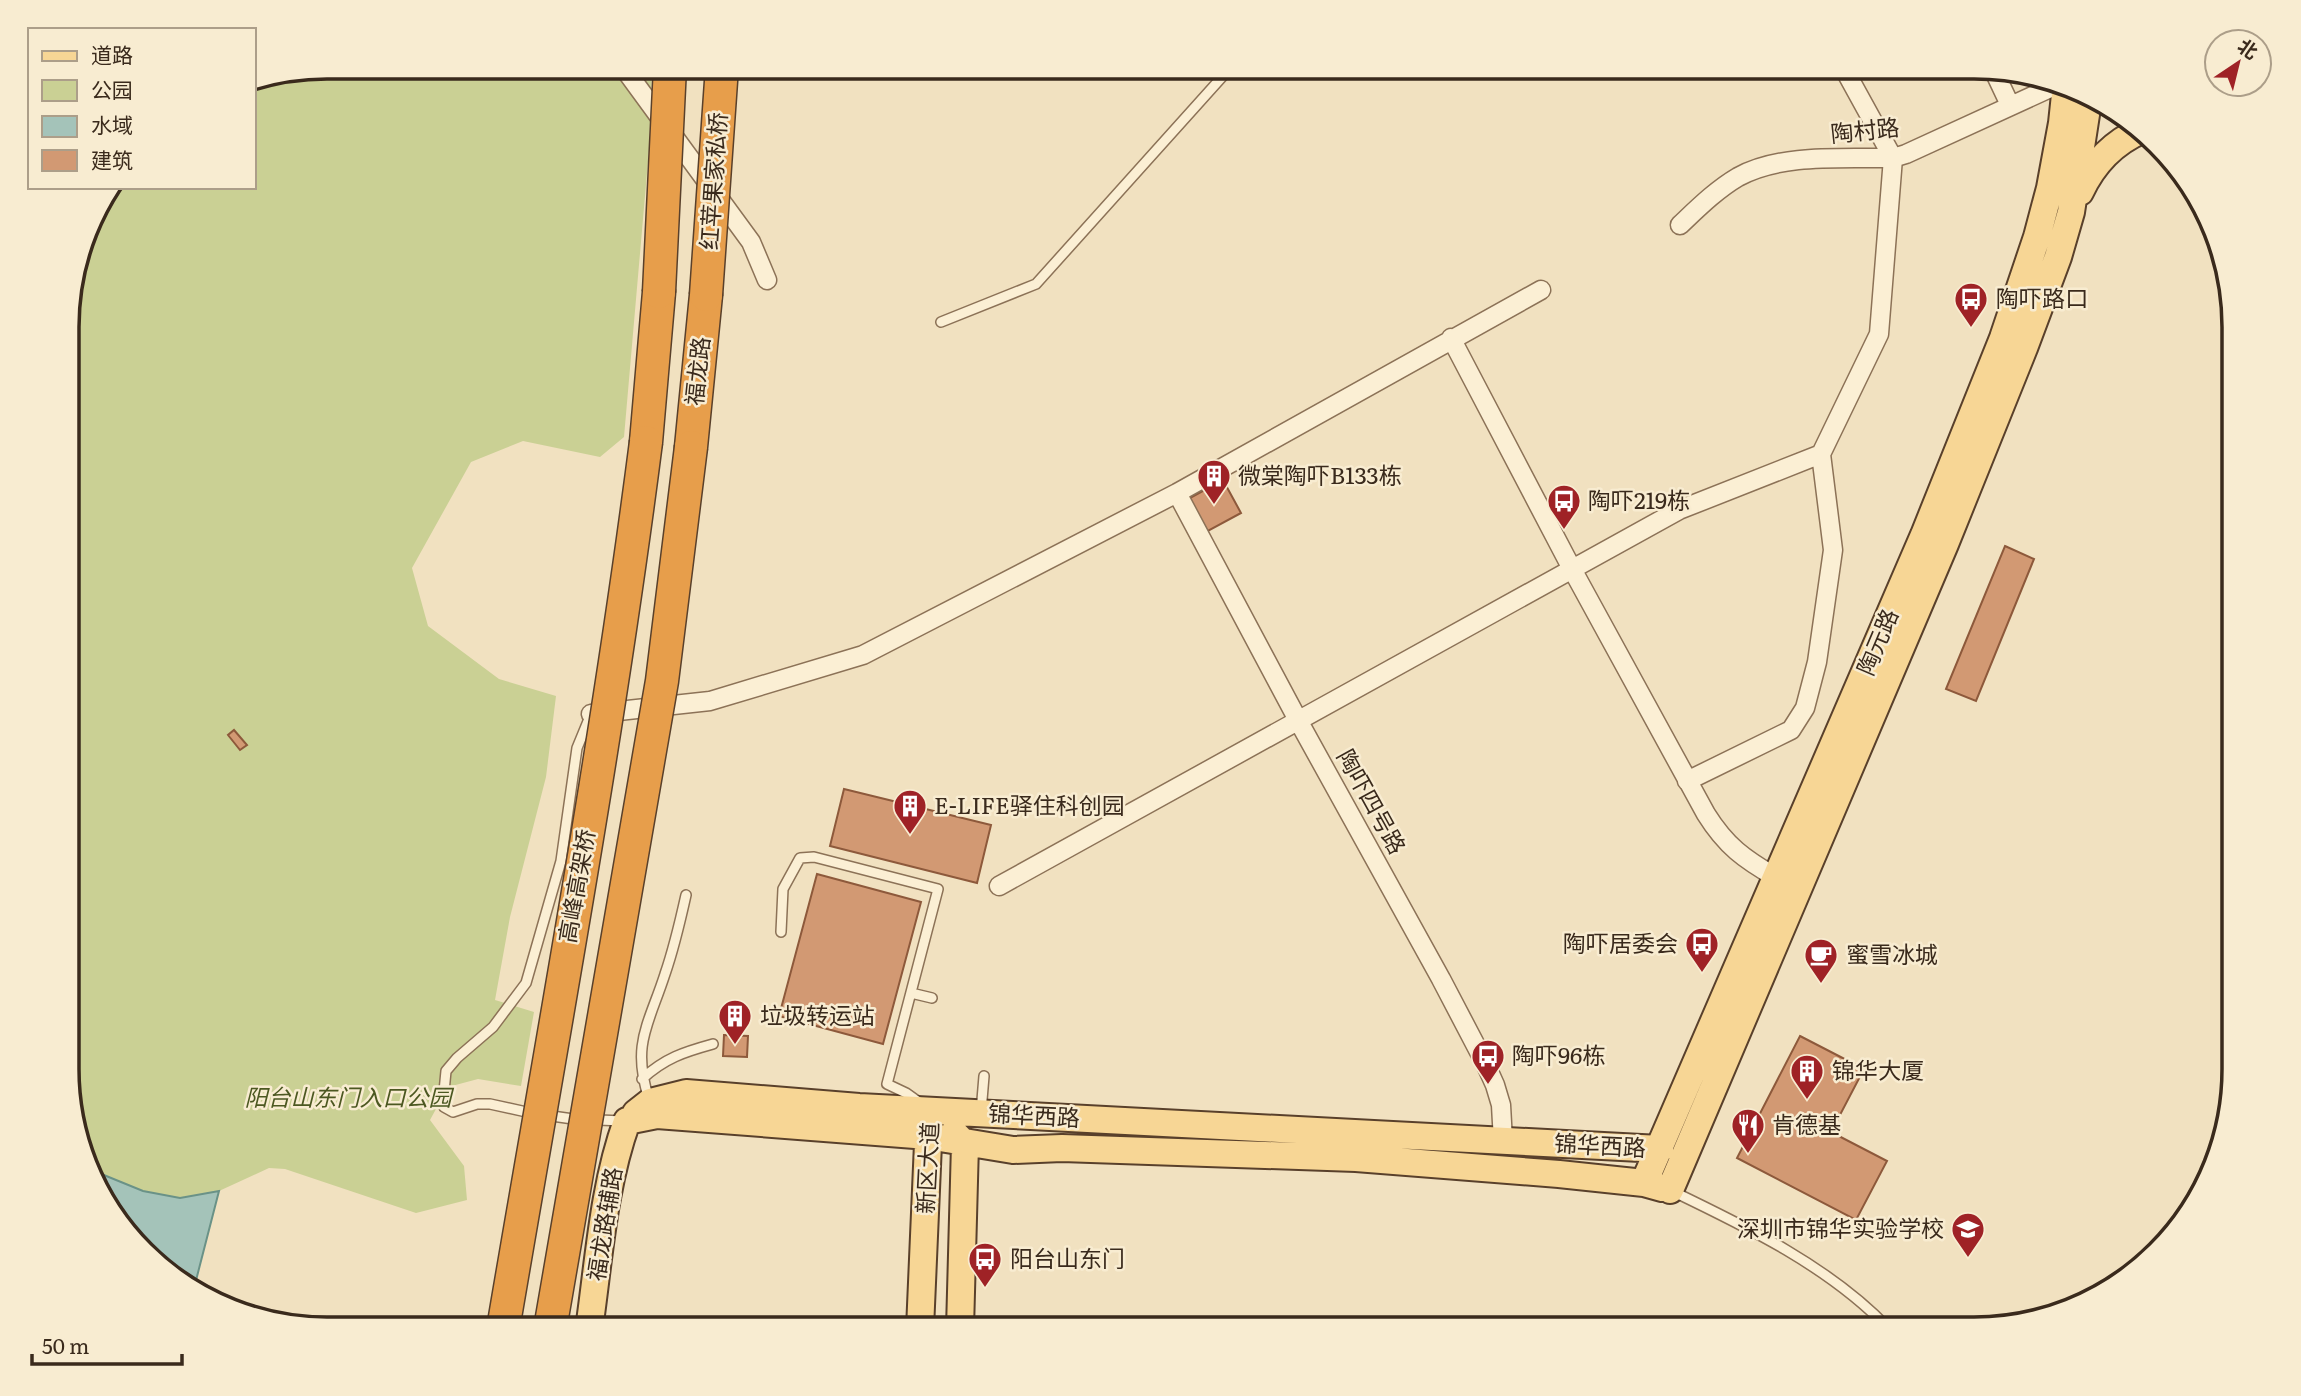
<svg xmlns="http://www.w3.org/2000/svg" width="2301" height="1396" font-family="Literata,'Noto Sans SC',serif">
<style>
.green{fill:#cad094}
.water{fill:#a4c3b9;stroke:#6a9287;stroke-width:2}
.building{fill:#d29973;stroke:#8d593b;stroke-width:2}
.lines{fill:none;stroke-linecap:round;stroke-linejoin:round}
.lane-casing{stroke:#8c7257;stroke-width:12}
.street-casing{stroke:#8c7257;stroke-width:21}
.primary-casing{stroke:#59402b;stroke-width:30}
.highway-casing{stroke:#59402b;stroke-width:35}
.lane{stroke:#fbefd4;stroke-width:9}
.street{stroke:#fbefd4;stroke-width:18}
.primary{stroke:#f7d695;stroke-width:26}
.highway{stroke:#e79e4b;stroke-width:32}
.highway-bridge-casing{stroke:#59402b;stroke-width:35;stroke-linecap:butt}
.highway-bridge{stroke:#e79e4b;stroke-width:32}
.labels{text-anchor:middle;stroke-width:5;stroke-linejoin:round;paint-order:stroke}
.street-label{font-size:23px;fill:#3a2a1c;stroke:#f8ecd1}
.poi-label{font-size:23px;fill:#3a2a1c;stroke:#f8ecd1;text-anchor:start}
.park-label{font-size:23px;font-style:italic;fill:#4c5821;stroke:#f8ecd1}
.rim{fill:none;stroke:#3a2a1c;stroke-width:3.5}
</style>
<rect width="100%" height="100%" fill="#f1e1c0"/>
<!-- green -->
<path class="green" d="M326,67H652L649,150L624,437L600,457L523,441L471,462L412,568L428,626L499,679L556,696L546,777L510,917L495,1000L534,1012L521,1086L478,1079L448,1087L430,1120L464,1166L467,1200L416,1213L285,1169L269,1168L219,1191L181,1198L143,1191L94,1171L69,1103V293L93,211L112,187H254V81Z"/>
<!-- water -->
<path class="water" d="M94,1171L143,1191L180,1198L219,1191L193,1292L110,1214Z"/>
<!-- building -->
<path class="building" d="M1223,480L1241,513L1206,532L1188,499Z
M2005,546L2034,559L1976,701L1946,689Z
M234,730L247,745L240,750L228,735Z
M844,789L991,825L977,883L830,846Z
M817,874L921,902L883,1044L779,1016Z
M724,1035L748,1036L747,1057L723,1056Z
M1800,1036L1864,1069L1831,1132L1887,1161L1856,1220L1737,1158Z"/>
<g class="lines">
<defs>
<path id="lane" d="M941,322L1036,284L1231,67
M591,714L577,748L561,861L526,983L493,1027L457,1058L446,1071L443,1102L444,1107L453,1112L477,1104H490L531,1113L573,1119L624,1121
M781,932L783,889L800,858L814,857L938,889L887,1084L906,1093L920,1103
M911,993L932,998
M642,1079C665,1058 684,1052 713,1044
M649,1099C631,1044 649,1024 665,974C674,948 680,922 686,895
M981,1112L984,1076
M1672,1191C1747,1227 1830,1267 1888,1328"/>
<path id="street" d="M623,67L751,242L767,280
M1993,69L2010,105
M1680,225C1698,208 1716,190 1738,177C1781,153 1844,159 1893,158L1906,154L2061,83
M1451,338L1572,569L1706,814C1726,846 1744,859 1777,878
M1177,493L1299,722L1441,979L1486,1065L1495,1085L1501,1105L1503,1141
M591,714L710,701L863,655L1177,493L1541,290
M1687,781L1791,730L1805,708L1817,662L1833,550L1821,454L1879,334L1893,158L1843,67
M999,886L1679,510L1821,454"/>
<path id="primary" d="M2080,192C2093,164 2114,142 2142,130
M636,1113L650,1102L686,1093L859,1107L1660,1149
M627,1121L657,1115L928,1136L1013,1150L1062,1148L1356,1158L1559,1174L1644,1183L1662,1188
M954,1133L965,1144L960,1329
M1644,1183L1924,535L2003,338L2037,237L2050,188L2062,123L2066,85
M1670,1190L1945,544L2024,348L2058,257L2071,212L2089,95
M589,1329C599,1260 603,1187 627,1121
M920,1329L929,1120"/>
<path id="highway" d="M646,442L659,292
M691,447L706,295"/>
</defs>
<!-- lane casing -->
<use href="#lane" class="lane-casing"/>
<!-- street casing -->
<use href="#street" class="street-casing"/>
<!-- primary casing -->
<use href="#primary" class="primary-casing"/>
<!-- highway casing -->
<use href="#highway" class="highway-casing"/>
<!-- lane -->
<use href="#lane" class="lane"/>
<!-- street -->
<use href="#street" class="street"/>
<!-- primary -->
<use href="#primary" class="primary"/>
<!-- highway -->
<use href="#highway" class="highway"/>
<defs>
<path id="highway-bridge" d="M659,292L670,67
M706,295L722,67
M503,1329C553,1034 608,739 646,442
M550,1329L662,681L691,447"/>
</defs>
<!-- highway-bridge casing -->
<use href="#highway-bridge" class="highway-bridge-casing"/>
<!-- highway-bridge -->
<use href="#highway-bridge" class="highway-bridge"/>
</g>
<!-- icons -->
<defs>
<symbol id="bus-pin" viewBox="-11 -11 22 30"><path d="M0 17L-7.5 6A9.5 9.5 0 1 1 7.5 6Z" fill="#9f2226" stroke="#f8ecd1"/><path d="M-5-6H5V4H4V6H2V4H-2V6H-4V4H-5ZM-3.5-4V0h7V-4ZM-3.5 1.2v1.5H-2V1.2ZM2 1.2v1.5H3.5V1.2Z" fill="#fff"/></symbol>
<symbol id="building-pin" viewBox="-11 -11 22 30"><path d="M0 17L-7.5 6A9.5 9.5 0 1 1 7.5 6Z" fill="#9f2226" stroke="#f8ecd1"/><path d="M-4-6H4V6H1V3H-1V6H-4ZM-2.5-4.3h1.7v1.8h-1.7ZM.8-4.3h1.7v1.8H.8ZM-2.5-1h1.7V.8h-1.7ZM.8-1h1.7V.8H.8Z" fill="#fff"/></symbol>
<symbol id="cafe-pin" viewBox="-11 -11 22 30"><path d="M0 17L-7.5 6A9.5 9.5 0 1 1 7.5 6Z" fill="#9f2226" stroke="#f8ecd1"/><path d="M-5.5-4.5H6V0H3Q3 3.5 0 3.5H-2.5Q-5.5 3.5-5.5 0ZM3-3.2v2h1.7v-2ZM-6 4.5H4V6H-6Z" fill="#fff"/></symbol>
<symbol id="restaurant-pin" viewBox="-11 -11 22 30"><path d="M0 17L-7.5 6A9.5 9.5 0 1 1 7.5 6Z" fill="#9f2226" stroke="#f8ecd1"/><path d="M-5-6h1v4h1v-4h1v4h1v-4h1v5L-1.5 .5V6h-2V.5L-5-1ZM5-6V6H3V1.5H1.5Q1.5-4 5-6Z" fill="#fff"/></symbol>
<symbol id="school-pin" viewBox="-11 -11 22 30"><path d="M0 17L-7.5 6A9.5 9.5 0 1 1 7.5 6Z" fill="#9f2226" stroke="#f8ecd1"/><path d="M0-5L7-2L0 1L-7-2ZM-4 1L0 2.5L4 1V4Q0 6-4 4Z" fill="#fff"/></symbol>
</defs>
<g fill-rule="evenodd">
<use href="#bus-pin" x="1952" y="280" width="38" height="52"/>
<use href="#building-pin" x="1195" y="457" width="38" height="52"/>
<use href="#bus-pin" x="1545" y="482" width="38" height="52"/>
<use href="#building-pin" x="891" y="787" width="38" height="52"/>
<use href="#bus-pin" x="1683" y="925" width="38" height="52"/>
<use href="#cafe-pin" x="1802" y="936" width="38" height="52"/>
<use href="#building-pin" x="716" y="997" width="38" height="52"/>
<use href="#bus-pin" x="1469" y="1037" width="38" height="52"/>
<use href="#building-pin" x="1788" y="1052" width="38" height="52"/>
<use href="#restaurant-pin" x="1729" y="1106" width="38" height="52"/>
<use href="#school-pin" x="1949" y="1210" width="38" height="52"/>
<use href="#bus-pin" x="966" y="1240" width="38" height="52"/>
</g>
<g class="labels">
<!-- street labels -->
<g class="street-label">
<text transform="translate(1865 131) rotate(-6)" y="8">陶村路</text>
<text transform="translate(714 181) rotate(-86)" y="8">红苹果家私桥</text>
<text transform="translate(698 371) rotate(-84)" y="8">福龙路</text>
<text transform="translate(1878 642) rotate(-67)" y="8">陶元路</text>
<text transform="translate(1371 802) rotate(61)" y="8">陶吓四号路</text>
<text transform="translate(577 886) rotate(-80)" y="8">高峰高架桥</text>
<text transform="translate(1034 1116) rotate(3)" y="8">锦华西路</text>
<text transform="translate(1600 1146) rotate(3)" y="8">锦华西路</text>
<text transform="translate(928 1168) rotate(-87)" y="8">新区大道</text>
<text transform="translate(605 1224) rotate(-81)" y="8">福龙路辅路</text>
</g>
<!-- poi labels -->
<g class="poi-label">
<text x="1996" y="307">陶吓路口</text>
<text x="1238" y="484">微棠陶吓B133栋</text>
<text x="1588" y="509">陶吓219栋</text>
<text x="934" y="814">E-LIFE驿住科创园</text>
<text x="1678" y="952" text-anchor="end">陶吓居委会</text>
<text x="1846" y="963">蜜雪冰城</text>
<text x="760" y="1024">垃圾转运站</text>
<text x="1512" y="1064">陶吓96栋</text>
<text x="1832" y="1079">锦华大厦</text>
<text x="1772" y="1133">肯德基</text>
<text x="1944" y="1237" text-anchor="end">深圳市锦华实验学校</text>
<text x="1010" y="1267">阳台山东门</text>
</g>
<!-- park labels -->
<g class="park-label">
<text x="348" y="1106">阳台山东门入口公园</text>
</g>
</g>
<!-- crop -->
<path d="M0 0H2301V1396H0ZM327 79H1974A248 248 0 0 1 2222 327V1069A248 248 0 0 1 1974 1317H327A248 248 0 0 1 79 1069V327A248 248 0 0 1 327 79Z" fill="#f8ecd1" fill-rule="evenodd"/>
<path class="rim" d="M327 79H1974A248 248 0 0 1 2222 327V1069A248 248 0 0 1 1974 1317H327A248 248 0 0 1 79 1069V327A248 248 0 0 1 327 79Z"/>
<!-- legend -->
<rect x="28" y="28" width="228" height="161" fill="#f8ecd1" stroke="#ac9e89" stroke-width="2"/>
<rect x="42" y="51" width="35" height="10" fill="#f7d695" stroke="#ac9e89" stroke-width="2"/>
<text x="91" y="63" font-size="21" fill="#3a2a1c">道路</text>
<rect x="42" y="80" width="35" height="21" fill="#cad094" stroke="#ac9e89" stroke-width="2"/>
<text x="91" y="98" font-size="21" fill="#3a2a1c">公园</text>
<rect x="42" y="116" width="35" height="21" fill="#a4c3b9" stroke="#ac9e89" stroke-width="2"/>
<text x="91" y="133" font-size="21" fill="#3a2a1c">水域</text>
<rect x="42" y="150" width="35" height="21" fill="#d29973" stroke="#ac9e89" stroke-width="2"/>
<text x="91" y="168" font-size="21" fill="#3a2a1c">建筑</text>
<!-- north arrow -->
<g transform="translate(2238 63) rotate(35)"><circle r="33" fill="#f8ecd1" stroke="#ac9e89" stroke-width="2"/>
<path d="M0-5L12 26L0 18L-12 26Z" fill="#9f2226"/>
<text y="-10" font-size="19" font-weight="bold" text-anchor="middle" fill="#3a2a1c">北</text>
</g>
<!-- scale -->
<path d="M32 1354v10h150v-10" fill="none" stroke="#3a2a1c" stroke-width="3.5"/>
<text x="42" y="1354" font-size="21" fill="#3a2a1c" stroke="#f8ecd1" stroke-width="5" paint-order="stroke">50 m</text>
</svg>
